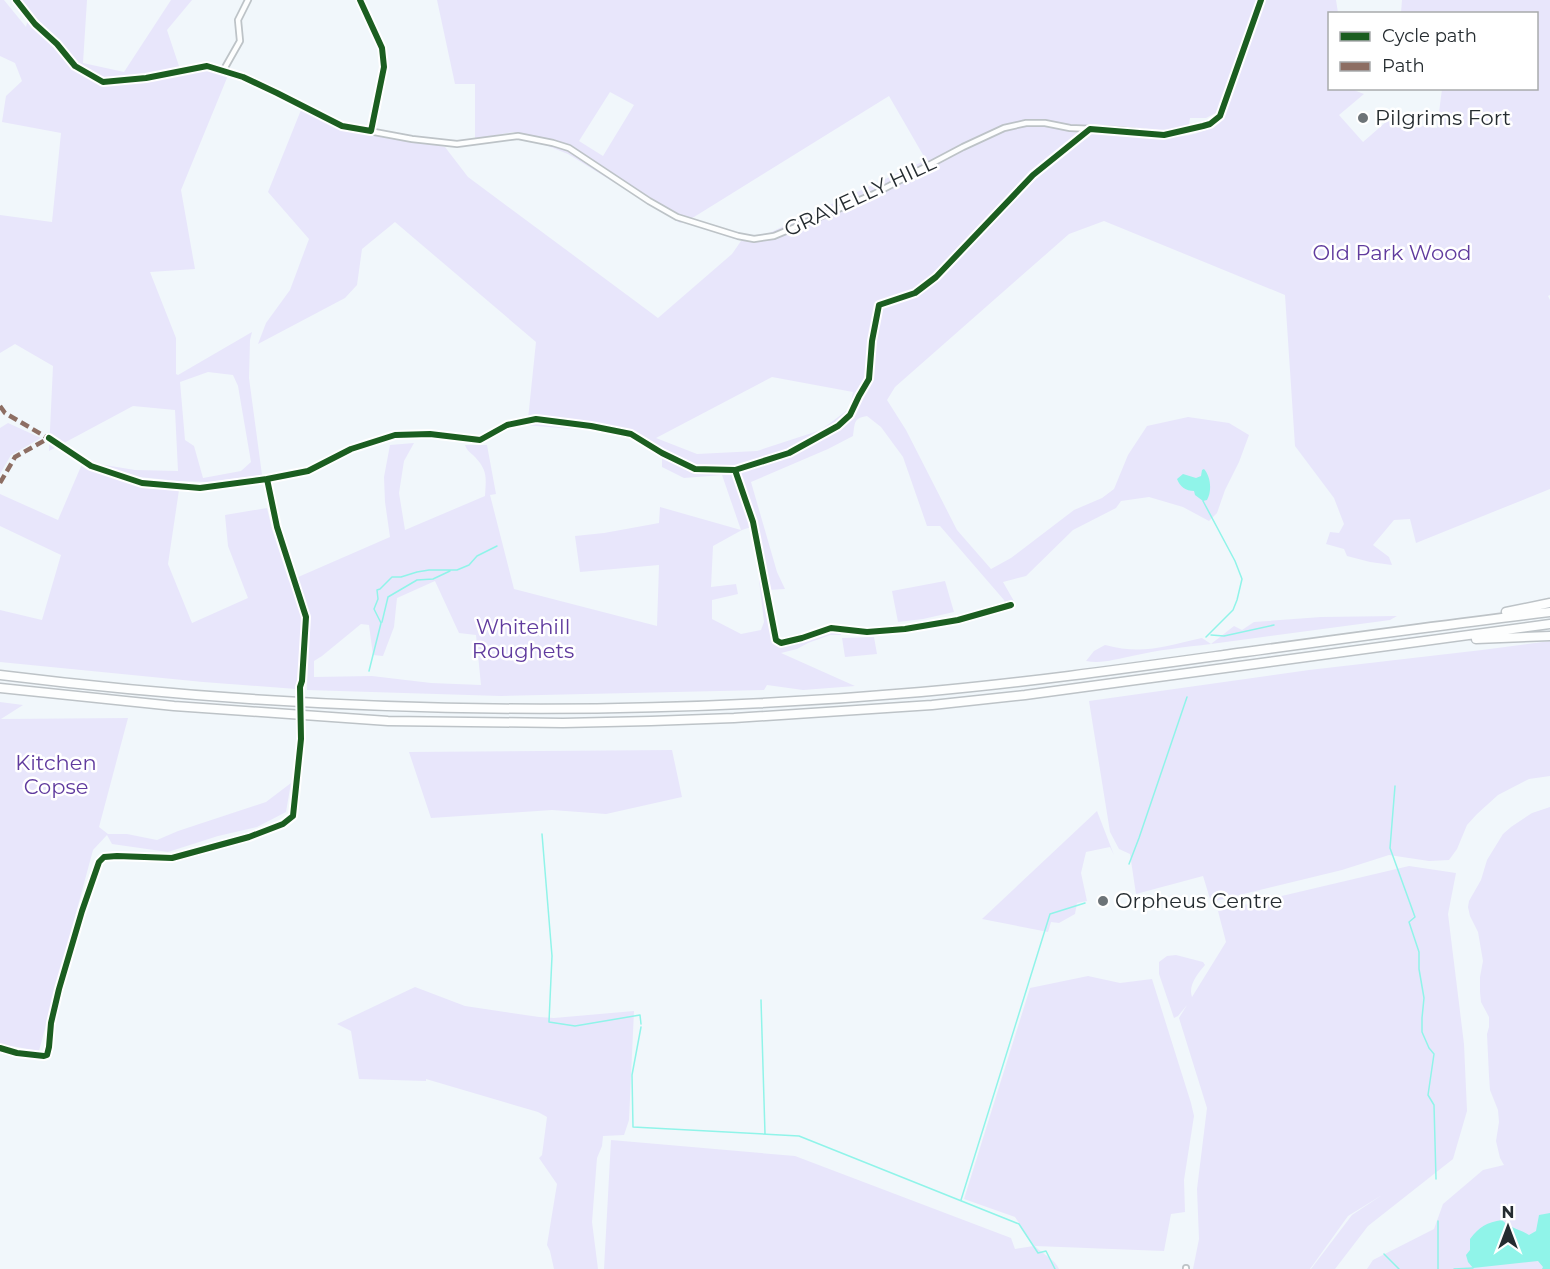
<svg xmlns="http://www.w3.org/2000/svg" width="1550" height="1269" font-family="Montserrat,sans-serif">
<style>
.green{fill:#e8e6fb;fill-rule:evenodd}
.water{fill:#90f4e9}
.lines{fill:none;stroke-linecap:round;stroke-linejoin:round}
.stream{stroke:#90f4e9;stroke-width:1.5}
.minor-casing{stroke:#bdc3c7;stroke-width:8}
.motorway-casing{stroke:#bdc3c7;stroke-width:11}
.minor{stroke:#fdfefe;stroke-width:4.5}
.motorway{stroke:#fdfefe;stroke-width:8}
.quiet{stroke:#8d6e63;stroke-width:4.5;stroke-dasharray:9 4.5;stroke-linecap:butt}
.cycleway-casing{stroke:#fff;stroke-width:10}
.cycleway{stroke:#1b5e20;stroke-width:6}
.poi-dot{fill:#6c7377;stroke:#fff;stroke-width:2}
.labels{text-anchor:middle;stroke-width:5;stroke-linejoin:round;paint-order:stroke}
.poi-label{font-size:21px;fill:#252c30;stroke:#fff;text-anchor:start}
.street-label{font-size:21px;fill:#252c30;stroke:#fff}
.park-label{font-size:21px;fill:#603b9e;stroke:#fff}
</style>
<rect width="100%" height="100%" fill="#f1f7fb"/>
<!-- green -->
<path class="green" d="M0,0H4L26,27L30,11L21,0H87L83,63L124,72L171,0H192L167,30L180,69L207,66L229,73L181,190L195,269L150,272L176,338V374L178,375L252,332L250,340L249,378L262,475L208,482L178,481L139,477L93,463L135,470L178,471L175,410L133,406L49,451L53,366L15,344L0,353V215L52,222L61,133L2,122L6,96L22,81L15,63L0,56ZM208,372L233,375L238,386L251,462L241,471L203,478L194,446L185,440L180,382Z
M437,0H1336L1338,13L1330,14V88L1351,89L1364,94L1339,115L1363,142L1387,121L1437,128L1442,89L1536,88V14L1401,13L1402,0H1550V295L1548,296L1550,300V489L1416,543L1410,519L1394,520L1373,545L1389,557L1392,565L1370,562L1347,556L1344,549L1326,544L1330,532L1339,533L1344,524L1334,498L1295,446L1285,295L1104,221L1069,234L895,387L887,400L906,430L957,530L991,569L1011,558L1074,510L1102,498L1114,489L1128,455L1147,426L1188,417L1229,423L1249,435L1239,462L1225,490L1217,513L1209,521L1183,507L1149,497L1121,501L1116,508L1073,530L1026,576L1003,582L1015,603L1006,606L1004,600L940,526H927L903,457L881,427L867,416C853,418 855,424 853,436L828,449L751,482L777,572L785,589L769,590L757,528L736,467L790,455L836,431L850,421L863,394L857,393L847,415L834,426L787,449L734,466L696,467L631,434L525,425L528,419L536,342L395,222L362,249L357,285L345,298L258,344L266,323L290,290L309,239L268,192L303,105L342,126L445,147L468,177L658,318L732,254L741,241L767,234L926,160L889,96L694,217L680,223L568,154L513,132L475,139V84H455ZM610,92L634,105L603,156L579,141ZM1214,114L1220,122C1192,143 1155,137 1122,133C1113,132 1103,134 1094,133L1093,124L1159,130L1176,129L1188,131L1190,118H1206ZM772,377L853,392L850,408L821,430L757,451L697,454L656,438Z
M8,423L41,438L11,455L0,474V428Z
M414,443L404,461L399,493L405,530L485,496C486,478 488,471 475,457C471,453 467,451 465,445H487L496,494L490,495L514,589L657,626L659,565L580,572L575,536L604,533L659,523L660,507L741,530L722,475L684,478L662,467V456L697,471L733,472L751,527L742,530L713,546L711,587L736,584L738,594L712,600V619L741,634L761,630L764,622L759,580L762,578L773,640L782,645L801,642L831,631L841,632V635H830L808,643L797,649L781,653L855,686L803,690L767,685L764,690L501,696L307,690L308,636L302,637L296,689L203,682L0,662V610L42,620L61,555L0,526V494L58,520L82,464L98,473L134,485L179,490L168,564L192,623L248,598L228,546L225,515L267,508L272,529L289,581L390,537L385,502L384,477L390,445ZM435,581L459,633L476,635L481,685L431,683L372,676L314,677V661L322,656L361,624L369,625L373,655L383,656L394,627L397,598Z
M945,581L954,612L923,619L898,622L892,591Z
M1397,616L1390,620L1211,644C1185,647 1158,650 1132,656C1116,659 1102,664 1086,661L1094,651L1105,645C1143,655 1166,646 1202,638L1211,644L1234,626L1242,630L1254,622L1321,617Z
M874,637L877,654L845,657L842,638Z
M1550,641V776L1529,779L1498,795L1477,814L1467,825L1457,849L1449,860L1429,861L1389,855L1342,870L1211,902L1203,876L1136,894L1130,854L1119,849L1110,832L1089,701L1309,670L1482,650Z
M0,702L23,705L1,719L128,718L99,827L108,834H127L157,840L178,831L266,802L291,783L286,812L257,827L218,836L168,852L112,844L107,835L93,850L39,1051L0,1044Z
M672,750L682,797L606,814L552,810L431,818L409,752Z
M1550,807V1269H1367L1373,1260L1434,1229L1443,1204L1483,1170L1504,1165L1500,1158L1496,1141L1499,1122L1498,1110L1490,1090L1489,1076L1487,1034L1489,1027V1017L1481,1002L1480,992V977L1483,961L1478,932L1470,916L1468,907L1469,901L1481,880L1487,860L1503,834L1511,827L1532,813Z
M1097,811L1114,855L1110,847L1086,852L1081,873L1087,901L1077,903L1075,914L1059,923L1051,922L1048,932L982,919Z
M1409,866L1456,873L1448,914L1464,1044L1467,1111L1453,1159L1368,1226L1335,1269H1311L1352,1215L1382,1195L1348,1216L1310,1269H1193L1199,1239L1197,1189L1207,1108L1179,1018L1187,1005L1178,1016L1174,1018L1159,974V962L1167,956L1176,955L1203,962L1205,965C1197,974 1188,986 1192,997L1226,942L1218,911Z
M1088,976L1120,983L1152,979L1191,1103L1194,1116L1184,1180L1185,1212L1171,1214L1164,1251L1035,1246C1042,1254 1055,1259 1059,1269H604L611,1140L795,1156L1011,1238L1015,1249L1034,1246L1015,1217L964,1199L1030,988Z
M415,987L465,1006L539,1017L554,1018L634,1011L629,1120L624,1135L603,1136L602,1146L597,1158L592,1222L598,1269H554L550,1251L547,1245L557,1184L539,1158L542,1155L547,1117L538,1112L426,1079V1081L359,1079L351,1031L337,1024Z"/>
<!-- water -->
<path class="water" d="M1204,469C1211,477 1212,491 1207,500L1203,501L1195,495L1194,491C1186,491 1180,487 1177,479L1183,474L1196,478L1201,476L1202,470Z
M1550,1213V1269H1542L1543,1267L1538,1261L1473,1268L1468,1262L1466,1255L1470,1250V1239C1479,1227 1487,1222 1502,1220C1511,1229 1518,1228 1529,1235L1536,1231L1539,1215Z"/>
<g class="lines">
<!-- stream -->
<path class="stream" d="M1203,501L1235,561L1242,579L1237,600L1233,610L1206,637
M382,622L388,597L417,580L433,579L450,571
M1211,635L1224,636L1274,625
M369,671L381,623L374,609L378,599L377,590L380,589L392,577H401L417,572L429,570H457L469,565L477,556L497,546
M1395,786L1390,848L1415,917L1409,922L1419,952V969L1424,998L1422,1018V1032L1429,1048L1434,1054L1428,1095L1434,1105L1436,1179
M542,834L552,956L549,1022L575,1026L640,1015L641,1024
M1129,864L1139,838L1187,697
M761,1000L765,1134
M641,1027L632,1075L633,1127L799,1136L1019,1224L1038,1253L1046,1251L1055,1269
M961,1200L1050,914L1085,903
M1438,1221V1269
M1384,1254L1399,1269
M1454,1269L1473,1268"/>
<defs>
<path id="minor" d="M16,0L35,24L57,44L75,66L103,82L146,78L207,66L243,77L277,93L342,126L412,139L457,144L518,136L553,143L569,148L649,201L677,217L738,236L754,239L774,236L874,194L963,147L1004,128L1026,123H1045L1070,128L1118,130L1164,135L1203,126L1210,124L1220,116L1261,0
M360,0L382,48L384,67L371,131
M223,71L240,41L238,20L248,0
M1186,1269V1268"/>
<path id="motorway" d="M1506,612L1550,603
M1476,639L1550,636
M0,675C305,713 615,719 921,692C1023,683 1123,669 1224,655C1333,640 1441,625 1550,612
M0,688L174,706L388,721L563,723L651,721L734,718L932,705L1025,695L1550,624"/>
</defs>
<!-- minor casing -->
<use href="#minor" class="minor-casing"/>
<!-- motorway casing -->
<use href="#motorway" class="motorway-casing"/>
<!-- minor -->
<use href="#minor" class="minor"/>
<!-- motorway -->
<use href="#motorway" class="motorway"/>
<!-- quiet -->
<path class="quiet" d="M0,406L5,413L53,441
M0,483L15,457L49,438"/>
<defs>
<path id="cycleway" d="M16,0L35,24L57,44L75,66L103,82L146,78L207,66L243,77L277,93L342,126L371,131L384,67L382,48L360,0
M49,438L91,466L142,483L200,488L267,479L308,471L351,449L395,435L430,434L480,440L507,425L536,419L591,426L631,434L662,453L695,469L735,470L789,453L838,426L850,415L859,396L869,379L872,341L879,305L915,293L936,277L1033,175L1090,129L1164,135L1203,126L1210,124L1220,116L1261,0
M735,470L753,522L776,640L781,643L802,638L831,628L867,632L905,629L958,620L1011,605
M0,1048L17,1053L44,1056L47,1055L49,1047L51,1023L59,989L82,911L99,862L104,857L117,856L172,858L249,837L283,824L293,816L301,739L300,687L302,681L306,617L277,527L267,479"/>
</defs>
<!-- cycleway casing -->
<use href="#cycleway" class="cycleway-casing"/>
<!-- cycleway -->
<use href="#cycleway" class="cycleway"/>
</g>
<!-- markers -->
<g class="poi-dot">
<circle cx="1363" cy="118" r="6"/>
<circle cx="1103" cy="901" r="6"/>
</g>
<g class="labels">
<!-- poi labels -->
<g class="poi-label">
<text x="1375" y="125">Pilgrims Fort</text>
<text x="1115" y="908">Orpheus Centre</text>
</g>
<!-- street labels -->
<g class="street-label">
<text transform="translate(860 196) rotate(-25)" y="7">GRAVELLY HILL</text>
</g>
<!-- park labels -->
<g class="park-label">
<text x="1392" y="260">Old Park Wood</text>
<text x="523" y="634">Whitehill<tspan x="523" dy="24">Roughets</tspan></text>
<text x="56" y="770">Kitchen<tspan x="56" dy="24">Copse</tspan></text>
</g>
</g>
<!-- legend -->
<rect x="1328" y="12" width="210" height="78" fill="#ffffff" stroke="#a8abac" stroke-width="1.5"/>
<rect x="1340" y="32" width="30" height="9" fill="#1b5e20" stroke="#a8abac" stroke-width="1.5"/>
<text x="1382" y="42" font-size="18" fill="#252c30">Cycle path</text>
<rect x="1340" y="62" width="30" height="9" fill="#8d6e63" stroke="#a8abac" stroke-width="1.5"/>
<text x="1382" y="72" font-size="18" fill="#252c30">Path</text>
<!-- north arrow -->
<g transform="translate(1508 1227)" stroke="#ffffff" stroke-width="4.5" paint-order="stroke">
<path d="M0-4.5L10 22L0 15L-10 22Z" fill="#252c30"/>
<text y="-9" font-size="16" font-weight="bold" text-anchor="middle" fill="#252c30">N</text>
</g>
</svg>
